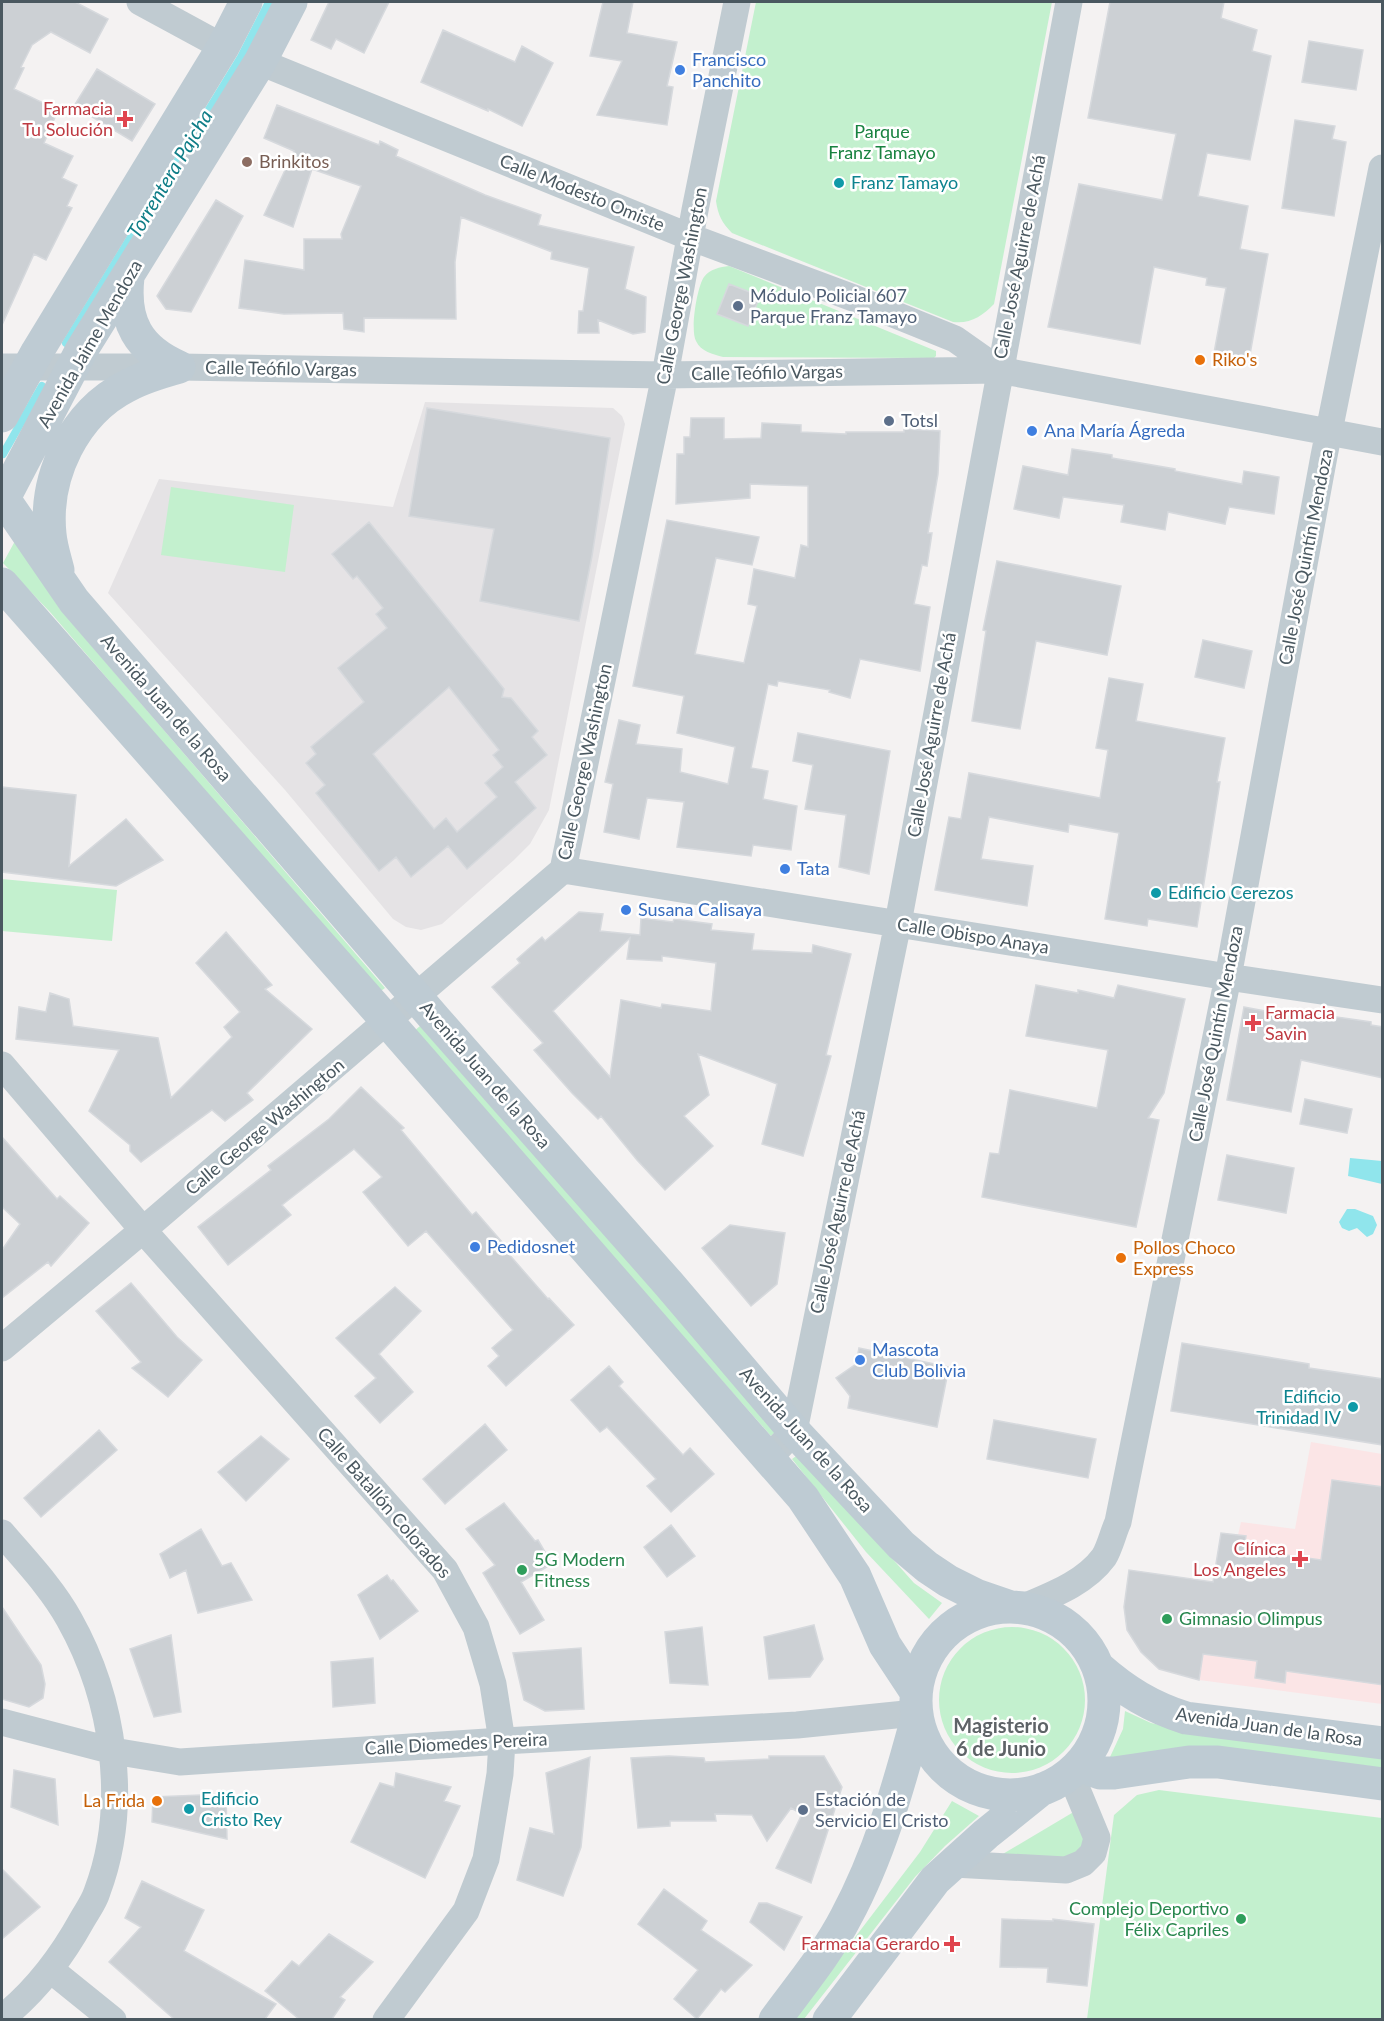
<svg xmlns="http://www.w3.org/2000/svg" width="1384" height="2021" font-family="Lato,sans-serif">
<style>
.education{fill:#e5e3e5}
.medical{fill:#fbe5e6}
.green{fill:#c3f0ce}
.water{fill:#90e5ec}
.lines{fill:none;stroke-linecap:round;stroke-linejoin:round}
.stream{stroke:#90e5ec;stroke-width:8}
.building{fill:#ccd0d4;stroke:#d6d9dd;stroke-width:1.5;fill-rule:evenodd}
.street{stroke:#c0cbd1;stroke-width:27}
.secondary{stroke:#becbd3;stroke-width:33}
.shop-dot{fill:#3f7fe0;stroke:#fff;stroke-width:2}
.health-dot{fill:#e0444e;stroke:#fff;stroke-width:2}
.education-dot{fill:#8d6e63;stroke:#fff;stroke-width:2}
.culture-dot{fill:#0f9aa8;stroke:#fff;stroke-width:2}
.service-dot{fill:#5c6f8a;stroke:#fff;stroke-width:2}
.food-dot{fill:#e8710a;stroke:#fff;stroke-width:2}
.leisure-dot{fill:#2e9e5b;stroke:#fff;stroke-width:2}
.labels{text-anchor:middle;stroke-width:5;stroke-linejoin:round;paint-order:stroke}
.shop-label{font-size:18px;fill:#366cbe;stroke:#fff;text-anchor:start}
.health-label{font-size:18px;fill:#be3a42;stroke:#fff;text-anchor:end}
.park-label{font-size:18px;fill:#198240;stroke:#fff}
.education-label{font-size:18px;fill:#785e54;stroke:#fff;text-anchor:start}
.culture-label{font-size:18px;fill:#0d838f;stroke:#fff;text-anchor:start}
.street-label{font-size:18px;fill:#4a5860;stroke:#fff}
.service-label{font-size:18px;fill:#4e5e75;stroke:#fff;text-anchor:start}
.food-label{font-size:18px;fill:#c56008;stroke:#fff;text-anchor:start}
.leisure-label{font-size:18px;fill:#27864d;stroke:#fff;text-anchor:start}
.water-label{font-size:20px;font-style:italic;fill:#0f7d87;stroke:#fff}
.neighbourhood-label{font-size:20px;font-weight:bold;fill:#5e6367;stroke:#fff}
</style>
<rect width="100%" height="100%" fill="#f4f2f2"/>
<!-- education -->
<path class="education" d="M425,402L613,408L622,416L625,424L549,810L530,844L514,860L442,924L421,930L406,927L393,919L285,790L108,593L159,479L393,507Z"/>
<!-- medical -->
<path class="medical" d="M1311,1442L1382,1454V1704L1199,1680L1221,1533L1238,1535L1241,1522L1295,1529Z"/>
<!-- green -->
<path class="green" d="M756,2H1052L994,304C982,316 971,324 953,322L732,233C722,223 718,215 716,201Z
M729,266L936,351V356L934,358L723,357C713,354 701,352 696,341C690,330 697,287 704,277C710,269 720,267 729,266Z
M171,487L294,505L285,572L161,555Z
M15,541L60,609L385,988L378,993L50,612L3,563Z
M2,879L117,890L112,941L2,931Z
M420,1026L777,1430L771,1436L413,1032Z
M799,1454L914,1583L942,1603L929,1619L866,1552L792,1459Z
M939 1700a73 73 0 1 1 146 0a73 73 0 1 1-146 0Z
M1125,1711L1151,1723L1199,1734L1382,1756V1769L1110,1757L1123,1729Z
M1159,1790L1382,1818V2019H1087L1114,1815L1137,1795Z
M952,1801L979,1816L945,1846L915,1877L804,2019L792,2020L920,1852Z
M1087,1804L1085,1842L1070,1862L996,1858Z"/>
<!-- water -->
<path class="water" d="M1350,1158L1382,1161V1184L1348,1176Z
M1347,1209H1355L1373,1216L1377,1225L1373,1234L1367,1237L1357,1228L1349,1231L1342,1228L1339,1222Z"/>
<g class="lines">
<!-- stream -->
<path class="stream" d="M66,343L241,57L269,2
M3,454L42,386"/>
</g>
<!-- building -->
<path class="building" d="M2,2H75L108,19L90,53L51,32L32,45L21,67L24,68L14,89L58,110L44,143L73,156L62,178L77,185L67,206L72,208L46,260L34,254L2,325Z
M329,2H389L364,53L336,39L331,49L311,40Z
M603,2H633L627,33L677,42L667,86L673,87L667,125L597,115L622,61L590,56Z
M1110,2H1224L1221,18L1257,30L1252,51L1271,56L1250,160L1207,153L1198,196L1248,206L1240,249L1268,254L1249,360L1214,353L1226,288L1206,285L1207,278L1154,267L1140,344L1048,327L1079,184L1162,200L1176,134L1088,118Z
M443,30L515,62L522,46L553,63L522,126L488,109V111L421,82Z
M1309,41L1363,50L1356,90L1302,82Z
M97,69L155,104L132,141L74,106Z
M277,105L379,145L380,141L398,150L396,156L485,195L541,215L538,225L634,247L625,289L646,297L645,332L633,334L598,320L599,333H578L579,311H583L589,268L551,259L552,252L461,217L455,262L456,319L364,318V332L344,329L343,313L284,314L239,308L245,260L304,270V239H342L341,234L361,186L312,169L293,227L264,215L294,151L264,138Z
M1295,120L1335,126L1332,139L1346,142L1334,216L1282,208Z
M216,200L243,216L191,312L166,309L157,296Z
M729,284L760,296L748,326L717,314Z
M427,408L610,438L592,556L579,621L480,601L494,529L409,516Z
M691,418H724V439L761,438L762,423L801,425V432L846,434V432H904V429L940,431L938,474L928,533H932L927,566L922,565L914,604L930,607L920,671L860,659L850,698L829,692L830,690L778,681L777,686L768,684L751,768L768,771L763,799L797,806L791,850L753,845L751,856L677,847L684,802L647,798L639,839L604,832L613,784L605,782L619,720L640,725L636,744L682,749L680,772L728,784L735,747L677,733L684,696L633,686L667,520L759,537L752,565L716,558L695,654L744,663L757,606L748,604L754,569L795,578L801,545L808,547V486L750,484V498L676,504L677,454H684V437H690Z
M1072,449L1112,455V458L1175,469V471L1242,484L1244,471L1279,477L1274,514L1229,507L1225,524L1168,512L1165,530L1121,522L1124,505L1063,497L1059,518L1014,509L1023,466L1068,475Z
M369,522L504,689L502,697L511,698L538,731L532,737L547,755L515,782L536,808L467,869L448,846L411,877L396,857L379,871L316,793L325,785L306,763L316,754L311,747L364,702L338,668L387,628L376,614L383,608L357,576L353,579L332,554ZM449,687L499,750L493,755L503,767L485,783L497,797L457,832L446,818L434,829L373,754Z
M997,561L1121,586L1107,655L1036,641L1020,729L972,721L986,631L983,630Z
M1203,640L1252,651L1244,688L1195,677Z
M1109,678L1143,684L1136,721L1225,738L1217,782H1220L1197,927L1148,919L1147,926L1105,919L1119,833L1069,824L1068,832L989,817L981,859L1033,866L1027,906L935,890L949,817L961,819L969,773L1100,798L1108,750L1096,748Z
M798,733L890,751L869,874L839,867L846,815L805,809L813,765L793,761Z
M2,787L76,795L69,866L126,819L163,860L116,886L2,872Z
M579,912L603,914L600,931L640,935L641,918L673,922L674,919L712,924L711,930L754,934L752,950L812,953L813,945L851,954L826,1055L831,1056L803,1156L762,1144L777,1084L698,1054L709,1095L684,1116L713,1146L665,1190L637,1160L601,1116L598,1119L572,1093L534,1050L543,1043L492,987L520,963L517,959L542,937L545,941ZM630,938L627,959L662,961V956L716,963L711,1011L662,1004L661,1008L621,1000L610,1077L553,1011Z
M226,932L272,985L265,989L312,1029L247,1093L253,1100L225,1121L212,1110L141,1162L130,1151V1145L89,1111L119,1050L16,1039L19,1007L46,1012L50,993L69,999L73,1026L158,1038L171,1098L232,1037L224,1027L240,1012L196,963Z
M1036,985L1078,993V990L1114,998L1118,985L1185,999L1164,1093L1148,1118L1159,1120L1136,1227L982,1197L990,1153L999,1154L1010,1090L1097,1108L1108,1050L1026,1036Z
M1244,1007L1322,1022L1323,1015L1371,1022V1025L1383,1027V1078L1301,1060L1291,1112L1227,1100Z
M361,1087L404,1128L401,1130L472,1215L476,1212L502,1242L500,1244L548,1299L549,1298L574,1325L506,1386L488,1366L499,1356L492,1348L513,1330L426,1231L408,1246L363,1192L382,1177L354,1149L282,1205L291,1215L228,1265L198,1227L271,1170L268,1166L329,1119Z
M1305,1099L1352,1109L1347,1133L1300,1124Z
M2,1137L57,1199L60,1196L89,1223L51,1266L48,1262L2,1298V1250L20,1224L2,1207Z
M1227,1155L1294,1168L1286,1213L1218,1200Z
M730,1225L785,1233L777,1284L751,1306L702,1248Z
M131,1283L177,1337L202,1360L168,1397L132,1368L141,1362L96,1311Z
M395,1287L421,1311L379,1354L413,1392L380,1423L355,1396L376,1378L336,1338Z
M1182,1343L1309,1364V1368L1383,1379V1445L1171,1411Z
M859,1348L949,1367L937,1427L848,1408L850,1396L836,1378L856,1364Z
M609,1366L623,1382L619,1386L683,1455L690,1448L714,1474L671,1512L647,1486L656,1479L607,1427L600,1432L571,1400Z
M994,1420L1096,1439L1088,1478L987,1459Z
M485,1424L507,1450L445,1504L423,1479Z
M99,1430L117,1450L41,1517L24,1498Z
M261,1436L289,1459L246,1501L218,1472Z
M1332,1480L1383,1487V1685L1286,1671L1285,1683L1255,1678L1257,1661L1203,1654L1199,1680L1159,1669L1141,1652L1127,1630L1124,1607L1129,1570L1213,1582L1221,1533L1246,1536L1244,1549L1321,1560Z
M504,1503L535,1541L538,1540L552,1564L521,1582L544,1620L520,1634L483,1573L495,1565L466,1529Z
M671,1525L695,1556L667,1577L644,1547Z
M201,1529L222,1566L231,1563L252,1600L198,1613L186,1570L170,1578L160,1554Z
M387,1575L391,1581L393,1580L418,1611L380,1639L358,1595Z
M2,1607L41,1665L45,1684L43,1698L29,1707L2,1699Z
M814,1625L823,1659L810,1677L769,1679L764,1637Z
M702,1627L708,1685L670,1683L665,1632Z
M171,1635L181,1712L154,1717L130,1649Z
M581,1648L584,1709L545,1711L524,1700L513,1653Z
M373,1658L375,1703L333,1707L331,1662Z
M669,1756L704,1758L705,1762L769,1759V1756H824L842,1787L811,1883L776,1868L802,1814L791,1808L767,1841L752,1815L715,1814L716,1821H670V1826L638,1828L631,1758Z
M590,1757L581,1847L563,1896L517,1880L530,1828L554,1834L546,1773Z
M14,1770L55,1779L58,1825L11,1807Z
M396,1773L451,1787L444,1801L460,1806L425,1878L351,1842L380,1783L394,1787Z
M226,1794L227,1839L152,1822L153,1797Z
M2,1869L40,1907L2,1939Z
M142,1881L204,1910L184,1951L276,2004L265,2019H174L109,1962L141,1927L125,1918Z
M664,1889L707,1921L701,1930L752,1965L725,1992L721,1989L697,2019L674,1999L698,1970L638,1924Z
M759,1903H767L802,1917L784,1950L750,1922Z
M1002,1919L1053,1921V1919L1094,1924L1087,1986L1047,1982L1048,1968L1000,1967Z
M329,1934L373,1962L340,1997L345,2000L332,2019H299L265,1991L292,1961L299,1966Z"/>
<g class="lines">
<!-- street -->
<path class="street" d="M140,2L223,47
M260,62L690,237L856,299L955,339L999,370
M2,367H179L665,375L999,370L1382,442
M563,870L1228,977L1382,1000
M2,1065L143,1230L445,1570L476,1627L493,1684L502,1741L500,1774L486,1859L466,1911L386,2020
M2,1348L143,1230L563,870L665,375L695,210L737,2
M769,1458L794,1431L898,923L1069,2
M2,1533C25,1560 52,1588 69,1619C114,1699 130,1805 97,1892C94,1902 87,1911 82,1920C61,1958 36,1991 2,2018
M1024,1607C1052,1595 1085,1583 1104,1557C1110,1547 1113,1533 1118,1522L1228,977L1324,456L1382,168
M2,1722L113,1751L180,1762L502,1741L797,1725L915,1713
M953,1864L1066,1870L1083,1863L1093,1853L1097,1838L1071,1775
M51,1970L113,2020"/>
<!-- secondary -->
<path class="secondary" d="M128,277C123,322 138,349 179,367
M2,416L37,352L223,47L246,2
M2,496L74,601L436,1020L668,1283L794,1431L901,1545L927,1567L948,1581L976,1595L1011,1607
M2,502L81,351L260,62L291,2
M58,570C55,558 51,546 50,534C44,476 74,413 127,386C143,377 161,372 179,367
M2,584L388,1022L803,1498L855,1576L885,1645L916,1692
M916 1701a94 94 0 1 1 188 0a94 94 0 1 1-188 0Z
M1098,1667C1125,1691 1151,1707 1186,1718L1382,1743
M1080,1766L1100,1773H1114L1189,1762H1218L1382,1784
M775,2020C799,1987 827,1954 846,1917C879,1856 898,1788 916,1722
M829,2020L935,1880L986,1834L1042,1789"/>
</g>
<!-- markers -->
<g class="shop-dot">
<circle cx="680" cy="70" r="6"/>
<circle cx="1032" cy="431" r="6"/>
<circle cx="785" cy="869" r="6"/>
<circle cx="626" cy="910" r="6"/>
<circle cx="475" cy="1247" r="6"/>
<circle cx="860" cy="1360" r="6"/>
</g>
<g class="health-dot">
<path d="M122 110h6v6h6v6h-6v6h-6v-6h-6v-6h6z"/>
<path d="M1250 1014h6v6h6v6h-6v6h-6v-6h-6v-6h6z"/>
<path d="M1297 1550h6v6h6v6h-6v6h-6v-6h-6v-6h6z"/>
<path d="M949 1935h6v6h6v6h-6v6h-6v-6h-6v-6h6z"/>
</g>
<circle class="education-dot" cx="247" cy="162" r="6"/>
<g class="culture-dot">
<circle cx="839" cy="183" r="6"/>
<circle cx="1156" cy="893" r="6"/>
<circle cx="1353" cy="1407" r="6"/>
<circle cx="189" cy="1809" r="6"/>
</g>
<g class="service-dot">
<circle cx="738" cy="306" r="6"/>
<circle cx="889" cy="421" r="6"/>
<circle cx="803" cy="1810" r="6"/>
</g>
<g class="food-dot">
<circle cx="1200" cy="360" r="6"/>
<circle cx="1121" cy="1258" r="6"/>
<circle cx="157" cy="1801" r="6"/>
</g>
<g class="leisure-dot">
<circle cx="522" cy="1570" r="6"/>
<circle cx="1167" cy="1619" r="6"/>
<circle cx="1241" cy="1919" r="6"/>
</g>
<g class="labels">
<!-- shop labels -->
<g class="shop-label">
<text x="692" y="66">Francisco<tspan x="692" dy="21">Panchito</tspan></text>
<text x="1044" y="437">Ana María Ágreda</text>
<text x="797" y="875">Tata</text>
<text x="638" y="916">Susana Calisaya</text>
<text x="487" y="1253">Pedidosnet</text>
<text x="872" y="1356">Mascota<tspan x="872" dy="21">Club Bolivia</tspan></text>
</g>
<!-- health labels -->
<g class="health-label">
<text x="113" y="115">Farmacia<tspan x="113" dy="21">Tu Solución</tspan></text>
<text x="1265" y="1019" text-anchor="start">Farmacia<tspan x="1265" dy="21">Savin</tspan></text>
<text x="1286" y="1555">Clínica<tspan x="1286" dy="21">Los Angeles</tspan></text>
<text x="940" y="1950">Farmacia Gerardo</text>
</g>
<!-- park labels -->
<g class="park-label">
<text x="882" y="138">Parque<tspan x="882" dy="21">Franz Tamayo</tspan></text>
</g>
<!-- education labels -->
<g class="education-label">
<text x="259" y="168">Brinkitos</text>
</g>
<!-- culture labels -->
<g class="culture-label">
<text x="851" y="189">Franz Tamayo</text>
<text x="1168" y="899">Edificio Cerezos</text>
<text x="1341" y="1403" text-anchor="end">Edificio<tspan x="1341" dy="21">Trinidad IV</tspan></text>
<text x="201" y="1805">Edificio<tspan x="201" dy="21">Cristo Rey</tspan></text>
</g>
<!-- street labels -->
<g class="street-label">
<text transform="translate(582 193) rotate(22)" y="6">Calle Modesto Omiste</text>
<text transform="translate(1020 257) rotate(-79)" y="6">Calle José Aguirre de Achá</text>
<text transform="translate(682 286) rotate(-79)" y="6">Calle George Washington</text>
<text transform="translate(90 344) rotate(-60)" y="6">Avenida Jaime Mendoza</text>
<text transform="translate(281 369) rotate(1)" y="6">Calle Teófilo Vargas</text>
<text transform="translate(767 373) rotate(-1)" y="6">Calle Teófilo Vargas</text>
<text transform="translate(1306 557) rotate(-79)" y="6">Calle José Quintín Mendoza</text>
<text transform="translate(166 708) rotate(49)" y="6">Avenida Juan de la Rosa</text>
<text transform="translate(932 735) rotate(-80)" y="6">Calle José Aguirre de Achá</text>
<text transform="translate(585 762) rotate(-78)" y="6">Calle George Washington</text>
<text transform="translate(973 936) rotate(9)" y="6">Calle Obispo Anaya</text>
<text transform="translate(1216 1034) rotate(-79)" y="6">Calle José Quintín Mendoza</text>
<text transform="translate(485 1075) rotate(49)" y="6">Avenida Juan de la Rosa</text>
<text transform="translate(265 1127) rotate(-40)" y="6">Calle George Washington</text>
<text transform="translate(838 1212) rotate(-78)" y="6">Calle José Aguirre de Achá</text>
<text transform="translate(806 1440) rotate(48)" y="6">Avenida Juan de la Rosa</text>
<text transform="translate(384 1503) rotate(49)" y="6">Calle Batallón Colorados</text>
<text transform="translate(1269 1727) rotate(8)" y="6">Avenida Juan de la Rosa</text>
<text transform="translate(456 1744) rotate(-3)" y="6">Calle Diomedes Pereira</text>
</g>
<!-- service labels -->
<g class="service-label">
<text x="750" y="302">Módulo Policial 607<tspan x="750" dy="21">Parque Franz Tamayo</tspan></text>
<text x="901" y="427">Totsl</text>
<text x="815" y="1806">Estación de<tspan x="815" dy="21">Servicio El Cristo</tspan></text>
</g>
<!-- food labels -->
<g class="food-label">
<text x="1212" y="366">Riko's</text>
<text x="1133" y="1254">Pollos Choco<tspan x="1133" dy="21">Express</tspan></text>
<text x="145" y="1807" text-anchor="end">La Frida</text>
</g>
<!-- leisure labels -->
<g class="leisure-label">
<text x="534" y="1566">5G Modern<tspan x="534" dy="21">Fitness</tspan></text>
<text x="1179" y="1625">Gimnasio Olimpus</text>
<text x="1229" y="1915" text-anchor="end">Complejo Deportivo<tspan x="1229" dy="21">Félix Capriles</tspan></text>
</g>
<!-- water labels -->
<g class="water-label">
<text transform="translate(170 174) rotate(-59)" y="7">Torrentera Pajcha</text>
</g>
<!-- neighbourhood labels -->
<g class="neighbourhood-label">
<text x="1001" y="1733">Magisterio<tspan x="1001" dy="23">6 de Junio</tspan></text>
</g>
</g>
<!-- border -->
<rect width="1384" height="2021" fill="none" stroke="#4a5860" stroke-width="6"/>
</svg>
